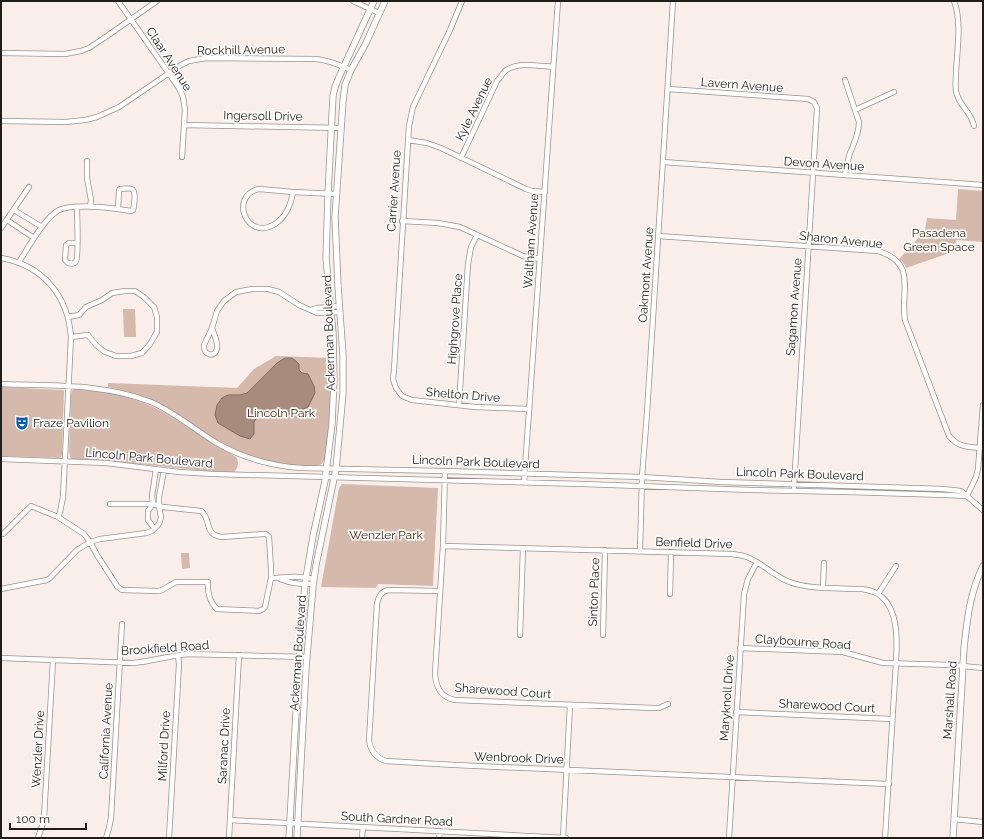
<svg xmlns="http://www.w3.org/2000/svg" width="984" height="839" font-family="Raleway,sans-serif">
<style>
.green{fill:#d5b9ab}
.water{fill:#a78b7d;stroke:#7f6a60}
.lines{fill:none;stroke-linecap:round;stroke-linejoin:round}
.minor-casing{stroke:#9a918c;stroke-width:6}
.tertiary-casing{stroke:#9a918c;stroke-width:7}
.minor{stroke:#fff;stroke-width:4.5}
.tertiary{stroke:#fff;stroke-width:5.5}
.labels{text-anchor:middle;stroke-width:3.5;stroke-linejoin:round;paint-order:stroke}
.street-label{font-size:12px;fill:#211d1b;stroke:#fefefe}
.park-label{font-size:12px;fill:#441d05;stroke:#fefefe}
.poi-label{font-size:12px;fill:#211d1b;stroke:#fefefe;text-anchor:start}
</style>
<rect width="100%" height="100%" fill="#f9eee9"/>
<!-- green -->
<path class="green" d="M958,189L983,191V242L956,240L954,253H949L906,268L905,265L899,259L925,231L927,218L956,220Z
M123,309H135L136,337H124Z
M276,356L331,358V403L326,454L324,460L322,464L316,466C306,466 297,466 288,465C266,462 244,454 225,445C210,437 197,427 184,418C158,402 137,393 108,387V383L237,388L254,369Z
M1,387L63,390L64,391L62,455L60,458L1,456Z
M75,389C106,391 136,397 163,412C180,421 196,433 212,443C220,448 228,451 236,457C239,462 239,467 234,472L206,471L110,461L71,459L70,457L69,451L71,396L72,391Z
M342,484L438,488L433,586L378,584L376,588L321,587L339,488Z
M181,553H189L190,568L182,569Z"/>
<!-- water -->
<path class="water" d="M285,358H292L299,364V370L302,373L308,374L314,386L315,393L308,407L292,414L258,416L254,422V434L250,439L240,436L218,423L215,415L217,405L222,398L228,395H240L247,393L277,363Z"/>
<g class="lines">
<defs>
<path id="minor" d="M118,1L179,88L183,97L185,110L182,157
M353,1L379,13
M462,1L450,30L413,107L409,126L394,370L393,379L396,388L402,396L412,400L475,407L529,409
M954,1C962,21 957,51 956,72C956,78 955,85 956,91C958,105 971,111 974,126
M1,53L65,54L81,51L89,48L107,36L157,1
M668,89L808,99L814,102L817,108L794,487
M855,110L894,92
M1,121L66,122L85,120L97,117L119,107L181,65L189,61L206,58L316,59C329,60 339,65 351,70
M184,125L341,128
M408,140L427,143L441,148L526,189L532,191L545,192
M461,158L497,81C500,78 502,74 505,71C518,61 538,66 553,67
M87,161V178L91,200L90,207
M663,162L983,185
M845,175C846,168 848,160 850,153C854,143 859,134 859,122L845,80
M120,189C123,189 131,187 133,190C136,193 134,207 133,210L131,211L118,209L119,190Z
M259,189L293,192C291,204 286,217 275,224C246,242 229,195 259,189Z
M293,192L336,194
M77,207C77,214 79,257 76,261C75,264 71,264 68,263L65,260L66,245L69,243H77
M14,210L42,227
M7,220L34,238
M402,221L438,223L460,227L523,256L540,259
M1,228L29,187
M658,236L878,251C918,263 900,292 905,320L949,436C958,447 967,447 980,448
M1,258C42,265 68,295 71,337L63,497L60,512L58,517
M19,262C28,248 45,217 59,210C71,204 104,207 118,209
M311,310L317,308L339,306
M68,317L79,315L86,307L102,300L112,293L125,291H135L144,297L154,307L157,317V332L150,344L142,353L131,356H116L105,352L96,345L88,335L71,337
M212,328L217,311L224,301L236,292L252,289H268L279,292L299,305L317,313L340,312
M212,328C214,334 218,342 217,348C216,358 203,356 204,345Z
M1,384C51,386 103,383 151,402C174,412 194,429 215,442C242,458 271,466 302,468L445,471L642,477L721,482L943,489L961,491L983,510
M459,405L468,264L471,247L477,235
M1,459L106,463L179,472L213,474L583,484L751,490L847,492L946,495L967,496
M445,471L443,546L435,674C436,688 441,697 455,700L654,708H659L668,704
M524,482L558,1
M967,496L976,477L978,469L983,405
M154,528L148,520V511L153,504L152,496L156,469
M1,534H3L31,506L58,517L84,534L90,542L97,555L117,586L122,590L159,591L162,590L176,582H208C207,591 210,603 217,609L259,611L263,609L265,607L271,578V569L269,537L266,534H263L222,537C203,535 212,519 201,511L163,507L153,504H110
M443,546L732,554C737,555 742,555 747,557C762,563 773,575 787,581C808,590 839,588 862,589C869,590 877,592 882,597C899,612 897,643 896,663L885,838
M640,551L642,477L647,413L673,1
M271,578C279,578 284,577 291,577C299,576 306,578 314,579
M280,579C292,584 300,584 313,584
M823,587L824,563
M1,589L47,580L50,578L77,550L90,542L100,539L146,533L152,531L159,524L161,517L159,506V497L164,470
M440,591L388,590C381,592 379,596 377,603L369,741C371,752 376,758 386,761L455,765L889,784
M670,594L671,552
M878,594L896,566
M520,635L523,548
M603,635L605,550
M740,648L843,652L883,663L952,665L983,668
M1,658L134,663C152,661 169,656 187,654L307,657
M736,712L892,719
M954,819L983,822
M230,820L566,838
M38,838L42,826L44,818L53,660
M106,838L109,828L111,818L122,624
M169,838L179,664L178,655
M229,838L239,655
M362,838L363,827
M439,838L440,831
M563,838L570,705
M729,838L744,594L748,579L757,562"/>
<path id="tertiary" d="M289,838L298,677L305,584L313,536L325,481L332,424L334,379L333,333L326,258L328,194L333,96L335,87L339,77L374,1
M297,838L306,668L313,586L316,565L336,469L343,393V355L338,286L335,217L343,101L345,85L351,70L365,45L385,1
M953,838L964,648C967,620 970,592 983,566"/>
</defs>
<!-- minor casing -->
<use href="#minor" class="minor-casing"/>
<!-- tertiary casing -->
<use href="#tertiary" class="tertiary-casing"/>
<!-- minor -->
<use href="#minor" class="minor"/>
<!-- tertiary -->
<use href="#tertiary" class="tertiary"/>
</g>
<!-- icons -->
<defs>
<symbol id="theatre-bare" viewBox="-9 -9 18 18"><path d="M-5-5.5Q0-4 5-5.5V0Q5 5 0 6Q-5 5-5 0ZM-3.3-2.5H-1v1.5H-3.3ZM1-2.5H3.3v1.5H1ZM-2.8 1Q0 5.5 2.8 1Z" fill="#045bc4" stroke="#fefefe" stroke-width="2.5" paint-order="stroke"/></symbol>
</defs>
<g fill-rule="evenodd">
<use href="#theatre-bare" x="12" y="413" width="20" height="20"/>
</g>
<g class="labels">
<!-- street labels -->
<g class="street-label">
<text transform="translate(241 50) rotate(-1)" y="4">Rockhill Avenue</text>
<text transform="translate(169 59) rotate(57)" y="4">Claar Avenue</text>
<text transform="translate(742 85) rotate(4)" y="4">Lavern Avenue</text>
<text transform="translate(474 109) rotate(-64)" y="4">Kyle Avenue</text>
<text transform="translate(263 116) rotate(1)" y="4">Ingersoll Drive</text>
<text transform="translate(824 164) rotate(4)" y="4">Devon Avenue</text>
<text transform="translate(394 191) rotate(-86)" y="4">Carrier Avenue</text>
<text transform="translate(841 240) rotate(6)" y="4">Sharon Avenue</text>
<text transform="translate(531 241) rotate(-86)" y="4">Waltham Avenue</text>
<text transform="translate(646 275) rotate(-86)" y="4">Oakmont Avenue</text>
<text transform="translate(794 307) rotate(-86)" y="4">Sagamon Avenue</text>
<text transform="translate(455 319) rotate(-86)" y="4">Highgrove Place</text>
<text transform="translate(329 333) rotate(-92)" y="4">Ackerman Boulevard</text>
<text transform="translate(463 395) rotate(5)" y="4">Shelton Drive</text>
<text transform="translate(149 458) rotate(5)" y="4">Lincoln Park Boulevard</text>
<text transform="translate(476 462) rotate(2)" y="4">Lincoln Park Boulevard</text>
<text transform="translate(800 474) rotate(2)" y="4">Lincoln Park Boulevard</text>
<text transform="translate(694 543) rotate(2)" y="4">Benfield Drive</text>
<text transform="translate(594 592) rotate(-88)" y="4">Sinton Place</text>
<text transform="translate(803 642) rotate(4)" y="4">Claybourne Road</text>
<text transform="translate(165 648) rotate(-4)" y="4">Brookfield Road</text>
<text transform="translate(298 653) rotate(-86)" y="4">Ackerman Boulevard</text>
<text transform="translate(503 691) rotate(4)" y="4">Sharewood Court</text>
<text transform="translate(727 698) rotate(-86)" y="4">Maryknoll Drive</text>
<text transform="translate(950 700) rotate(-86)" y="4">Marshall Road</text>
<text transform="translate(827 706) rotate(3)" y="4">Sharewood Court</text>
<text transform="translate(106 731) rotate(-87)" y="4">California Avenue</text>
<text transform="translate(164 746) rotate(-87)" y="4">Milford Drive</text>
<text transform="translate(224 746) rotate(-87)" y="4">Saranac Drive</text>
<text transform="translate(38 749) rotate(-87)" y="4">Wenzler Drive</text>
<text transform="translate(519 758) rotate(2)" y="4">Wenbrook Drive</text>
<text transform="translate(397 819) rotate(3)" y="4">South Gardner Road</text>
</g>
<!-- park labels -->
<g class="park-label">
<text x="939" y="237">Pasadena<tspan x="939" dy="14">Green Space</tspan></text>
<text x="281" y="417">Lincoln Park</text>
<text x="386" y="539">Wenzler Park</text>
</g>
<!-- poi labels -->
<g class="poi-label">
<text x="33" y="427">Fraze Pavilion</text>
</g>
</g>
<!-- border -->
<rect width="984" height="839" fill="none" stroke="#211d1b" stroke-width="4"/>
<!-- scale -->
<path d="M10 823v6h76v-6" fill="none" stroke="#211d1b" stroke-width="2"/>
<text x="16" y="823" font-size="12" fill="#211d1b" stroke="#fefefe" stroke-width="3" paint-order="stroke">100 m</text>
</svg>
